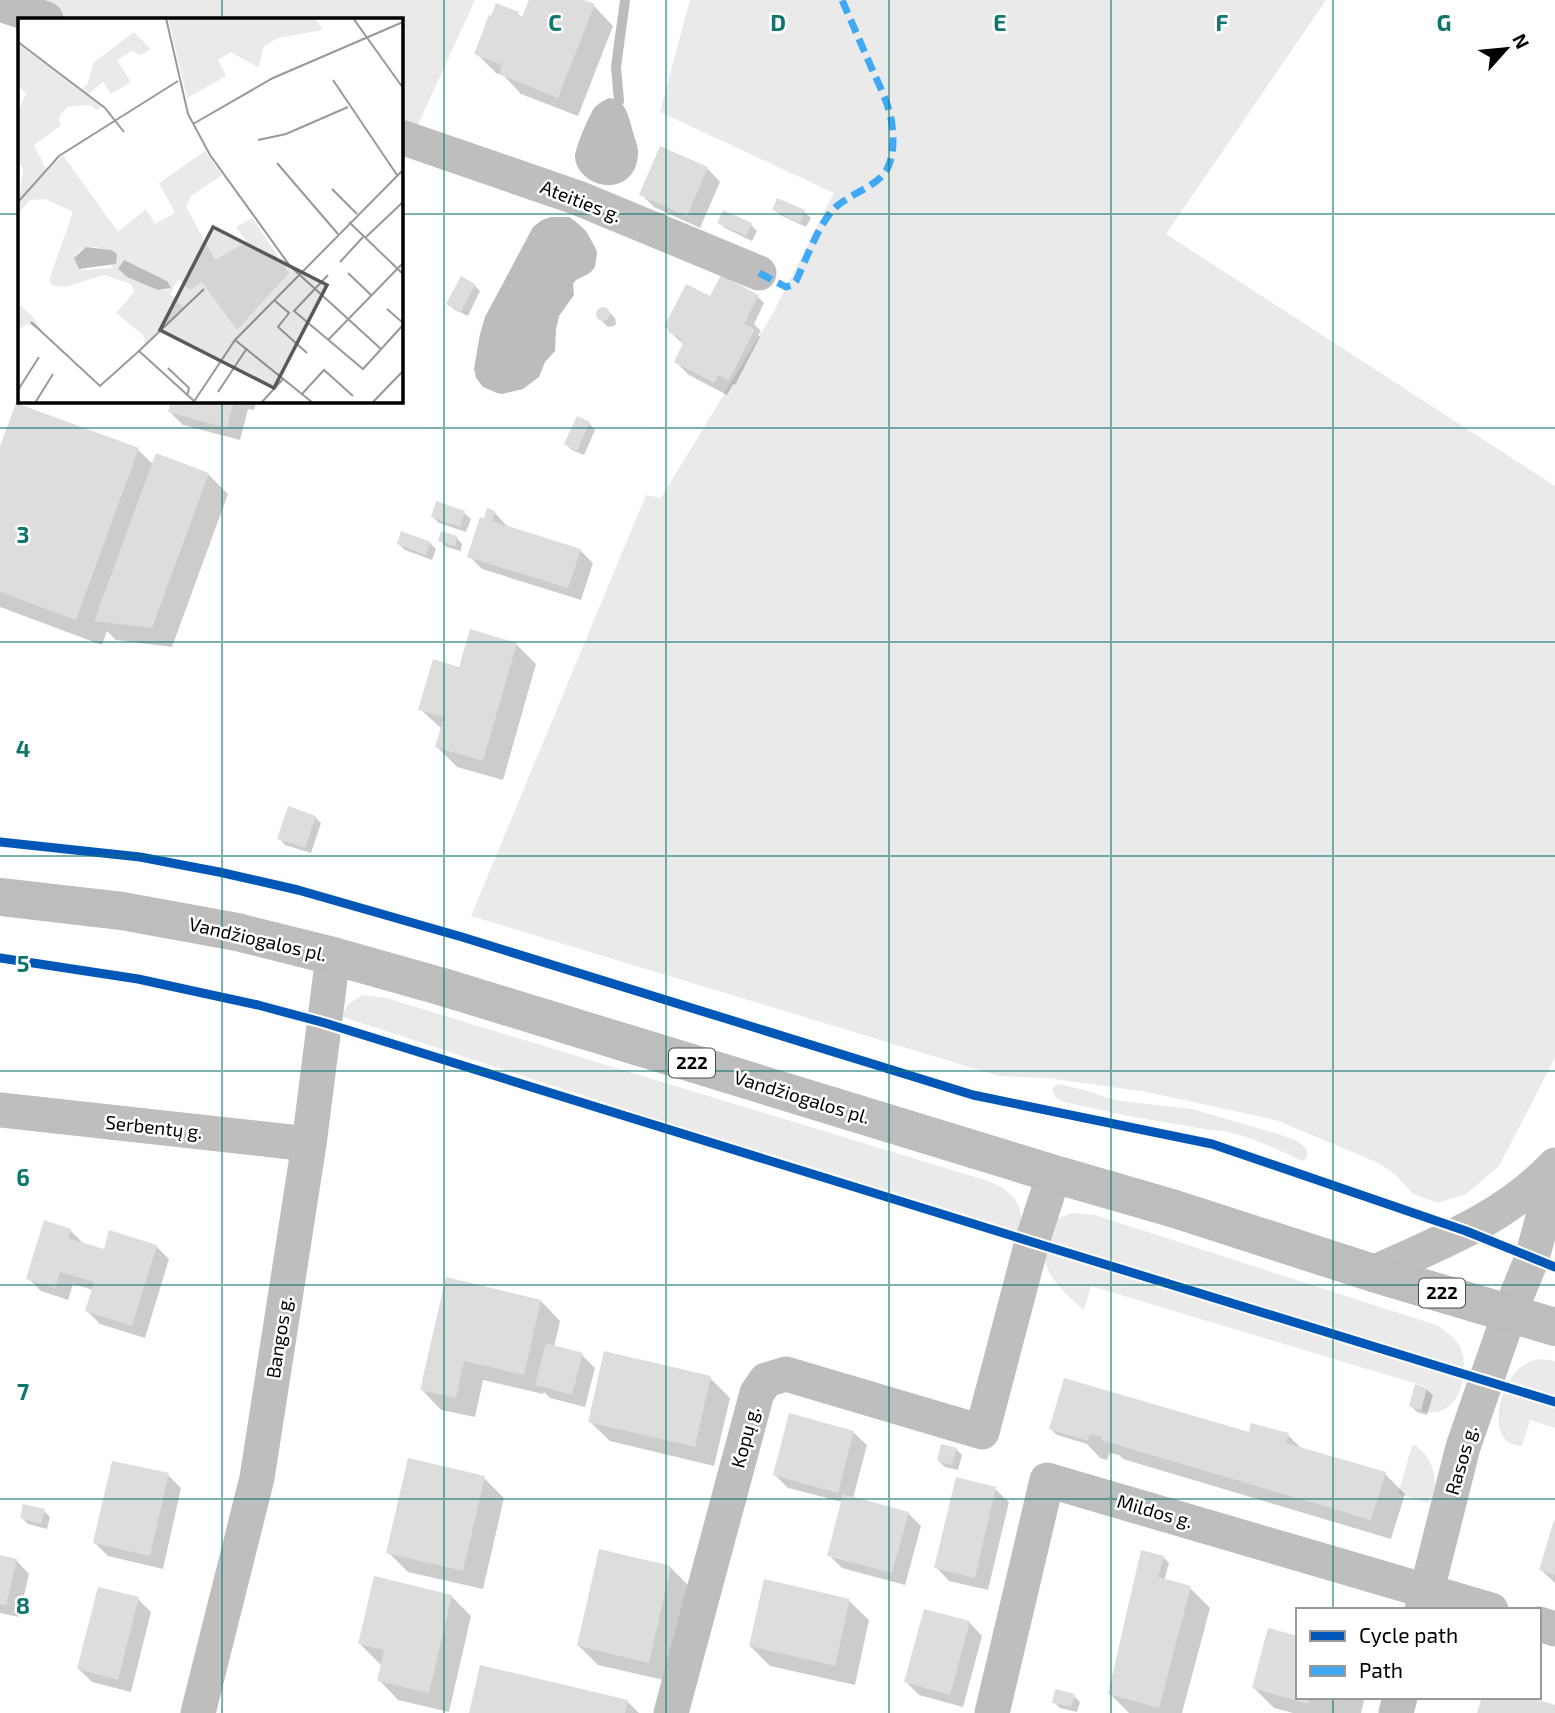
<svg xmlns="http://www.w3.org/2000/svg" width="1555" height="1713" font-family="'Exo 2',sans-serif">
<style>
.green{fill:#eaeaea}
.water{fill:#bcbcbc}
.shadow{fill:#0003}
.lines{fill:none;stroke-linecap:round;stroke-linejoin:round}
.stream{stroke:#bcbcbc;stroke-width:10}
.building{fill:#ddd}
.minor{stroke:#bebebe;stroke-width:35}
.primary{stroke:#bdbdbd;stroke-width:38}
.quiet{stroke:#3fa9f5;stroke-width:7;stroke-dasharray:14 7;stroke-linecap:butt}
.cycleway-casing{stroke:#fff;stroke-width:13}
.cycleway{stroke:#0057b8;stroke-width:9}
.grid{fill:none;stroke:#0f766e;stroke-width:2;stroke-opacity:0.55}
.labels{text-anchor:middle;stroke-width:5;stroke-linejoin:round;paint-order:stroke}
.shield{fill:#fff;stroke:#4c4c4c;stroke-width:2}
.shield-label{font-size:18px;font-weight:bold;fill:#000}
.street-label{font-size:19px;fill:#000;stroke:#fff}
.inset-road{fill:none;stroke:#999;stroke-width:2}
.view{fill:#595959;fill-opacity:0.15;stroke:#595959;stroke-width:3.5}
.inset-edge{fill:none;stroke:#000;stroke-width:3.5}
.grid-label{font-size:23px;text-anchor:middle;font-weight:bold;fill:#0f766e;stroke:#fff;stroke-width:5;stroke-linejoin:round;paint-order:stroke}
</style>
<rect width="100%" height="100%" fill="#fff"/>
<!-- green -->
<path class="green" d="M0,0H475L411,140L401,137V19H46Z
M690,0H1326L1166,234L1555,486V1058L1499,1166L1466,1194L1438,1203L1413,1194L1395,1174L1376,1162L1276,1120L1147,1092L1048,1078L999,1076L471,916L646,495L661,498L772,315L834,193L660,112Z
M363,995L386,998L988,1181C1016,1192 1027,1208 1018,1238L343,1017C344,1005 353,1001 363,995Z
M1058,1084L1088,1091L1105,1097L1120,1101L1192,1109L1275,1133L1295,1140L1305,1147L1307,1152V1158L1302,1161C1273,1148 1242,1131 1210,1130L1128,1116L1064,1102L1055,1097L1052,1088Z
M1072,1213L1095,1215L1439,1326C1446,1332 1454,1337 1459,1345C1474,1370 1456,1425 1421,1410L1427,1387L1091,1286L1084,1310C1071,1299 1044,1276 1045,1257C1045,1246 1053,1229 1057,1219Z
M1541,1359L1555,1361V1428L1530,1420L1522,1446C1482,1444 1501,1382 1521,1367C1527,1362 1534,1360 1541,1359Z
M1414,1445C1433,1455 1442,1486 1428,1503L1398,1494L1412,1446Z"/>
<!-- water -->
<path class="water" d="M609,98C628,99 629,121 634,135C635,141 638,145 638,151C639,177 618,192 594,182C585,178 575,168 575,157C575,148 589,115 595,107C599,103 604,100 609,98Z
M551,217H569L575,221L586,231L596,249L597,253L595,267L590,273L576,280L573,284L574,295L559,316L556,329L555,351L545,362L539,377L523,389L502,394L497,393L483,387L476,378L474,369L480,334L485,317L533,227L542,220Z"/>
<!-- shadow -->
<path class="shadow" d="M531,0H579L594,6L613,26L578,116L521,94L504,76L496,73L476,53L518,14L523,19Z
M707,168L720,182L700,228L654,207L641,194Z
M778,200L804,212L811,218L806,227L780,215L774,209Z
M719,222L751,225L757,231L752,241L725,228Z
M721,278L758,297L764,303L754,324L761,331L758,335L760,337L735,385L733,384L727,395L689,375L676,362L684,345L669,331L717,302Z
M474,285L480,291L468,316L455,310L448,304Z
M606,309L615,318L616,324L614,326L608,327L599,318L598,312L600,310Z
M173,401H257L254,410L248,409L240,440L183,425L170,412Z
M578,418L589,423L595,430L584,455L572,450L566,444Z
M138,450L154,465L157,456L208,474L228,494L172,647L116,640L107,631L102,645L0,607V451Z
M437,504L464,513L471,519L466,532L439,523L433,517Z
M494,512L507,526V527L580,550L593,563L581,600L482,569L469,556L485,520Z
M456,537L462,544L461,551L446,547L440,540Z
M430,543L436,549L432,560L405,550L399,544Z
M516,644L536,664L503,780L457,767L437,747L442,729L420,709L461,669Z
M315,817L321,823L311,853L285,845L279,838Z
M70,1230L84,1244L105,1251L156,1246L169,1259L145,1338L100,1324L87,1311L93,1290L73,1284L68,1300L41,1291L28,1278Z
M541,1301L560,1321L554,1347L582,1355L595,1368L585,1407L550,1398L544,1392L543,1394L483,1380L475,1417L441,1410L422,1390Z
M710,1378L730,1398L714,1466L610,1441L590,1422Z
M1426,1389L1433,1395L1427,1415L1417,1412L1411,1406Z
M1051,1429L1288,1435L1303,1450L1385,1474L1405,1494L1391,1539L1123,1459L1119,1455L1110,1453L1107,1460L1100,1458L1087,1444L1057,1435Z
M853,1432L867,1445L853,1498L908,1513L921,1526L905,1585L842,1568L829,1555L843,1502L788,1488L775,1475Z
M956,1449L962,1455L958,1470L945,1467L939,1461Z
M168,1475L181,1488L163,1569L108,1556L95,1543Z
M484,1478L504,1498L483,1589L408,1572L388,1552Z
M995,1489L1009,1502L988,1590L949,1581L936,1567Z
M44,1511L50,1517L47,1529L28,1524L22,1518Z
M1555,1523V1583L1541,1570Z
M0,1557L16,1560L29,1574L19,1617L0,1613Z
M1163,1557L1169,1563L1164,1581L1190,1588L1210,1608L1182,1713H1129L1110,1694Z
M670,1567L690,1587L668,1681L598,1665L578,1645Z
M451,1596L471,1616L449,1712L398,1700L379,1680L382,1664H380L360,1644Z
M138,1599L151,1612L131,1692L92,1682L79,1669Z
M849,1601L869,1620L855,1685L770,1666L750,1646Z
M969,1622L982,1636L963,1707L919,1695L906,1682Z
M1254,1688L1298,1697H1365L1361,1713H1293L1274,1708Z
M1074,1696L1080,1702L1077,1712L1060,1708L1054,1702Z
M627,1701L639,1713H471Z"/>
<g class="lines">
<!-- stream -->
<path class="stream" d="M619,101L616,67L625,0"/>
</g>
<!-- building -->
<path class="building" d="M529,0H584L595,4L558,98L499,74L502,65L474,54L489,15L491,16L496,3L519,12L517,15L522,17Z
M660,146L708,167L687,216L639,195Z
M777,198L805,210L800,223L772,210Z
M723,210L752,223L746,236L717,223Z
M721,275L759,295L744,324L755,329L729,380L718,375L714,383L674,362L683,343L680,341L681,339L667,331L668,329L664,327L686,284L710,296Z
M461,276L475,284L461,312L446,304Z
M596 314a7 7 0 1 1 14 0a7 7 0 1 1-14 0Z
M171,401H234L227,428L168,412Z
M16,403L139,448L76,620L0,592V446Z
M577,416L590,422L577,451L564,444Z
M156,453L209,473L152,628L94,621Z
M436,501L465,511L460,527L431,517Z
M487,508L495,511L492,521L581,549L568,588L467,557L480,517L484,518Z
M401,531L431,542L426,555L397,544Z
M441,531L457,536L455,546L438,541Z
M470,629L517,643L483,761L435,747L444,717L418,710L433,659L459,667Z
M288,806L316,816L305,848L277,839Z
M44,1220L71,1229L68,1238L104,1249L109,1230L157,1245L132,1326L85,1311L94,1282L60,1272L55,1288L26,1279Z
M446,1277L541,1300L524,1375L464,1361L456,1398L420,1390Z
M546,1343L583,1353L572,1395L535,1385Z
M604,1351L711,1376L695,1447L588,1422Z
M1064,1378L1249,1432L1251,1423L1289,1433L1286,1443L1386,1472L1371,1520L1101,1440L1102,1437L1090,1434L1088,1441L1049,1429Z
M1415,1384L1427,1388L1421,1410L1409,1406Z
M789,1413L854,1431L838,1493L773,1475Z
M941,1444L957,1448L952,1465L937,1461Z
M408,1458L485,1476L463,1571L386,1553Z
M112,1461L169,1473L150,1556L93,1543Z
M956,1477L996,1487L975,1578L934,1568Z
M843,1494L909,1512L892,1573L827,1556Z
M23,1504L45,1509L41,1524L20,1518Z
M1554,1520H1555V1575L1539,1570Z
M599,1549L671,1566L649,1663L577,1646Z
M1141,1550L1164,1556L1158,1577L1191,1586L1159,1708L1108,1694Z
M0,1555L17,1559L6,1605L0,1604Z
M374,1576L452,1595L429,1693L377,1681L384,1650L358,1644Z
M764,1579L850,1599L835,1666L749,1646Z
M98,1587L139,1597L118,1680L77,1669Z
M924,1609L970,1621L950,1695L904,1682Z
M1268,1628L1298,1636V1697H1310L1308,1704L1252,1688Z
M480,1665L628,1700L625,1713H469Z
M1055,1689L1075,1694L1071,1707L1052,1703Z
M1482,1697H1529L1555,1705V1713H1477Z"/>
<g class="lines">
<!-- minor -->
<path class="minor" d="M0,4L46,19
M401,137L578,198L759,273
M0,1110L309,1144
M1373,1273C1439,1243 1504,1219 1555,1165
M1422,1610L1463,1447L1510,1312L1532,1258L1555,1173
M1539,1624L1555,1629
M198,1713L257,1478L309,1144L333,956
M671,1713L757,1393L766,1380L786,1374L982,1432L1032,1242L1054,1174
M992,1713L1047,1480L1491,1610
M1396,1713L1400,1697"/>
<!-- primary -->
<path class="primary" d="M0,897L122,911L237,932L333,956L443,987L1054,1174L1175,1209L1373,1273L1555,1327"/>
<!-- quiet -->
<path class="quiet" d="M759,273L786,287L793,285L796,281C806,260 820,220 837,206C851,194 869,189 882,176C894,164 894,141 892,125C890,106 880,87 872,69C862,46 852,23 842,0"/>
<defs>
<path id="cycleway" d="M0,842L140,857L219,872L298,890L462,937L973,1095L1212,1144L1466,1231L1555,1267
M0,958L138,979L258,1005L325,1023L1032,1242L1555,1402"/>
</defs>
<!-- cycleway casing -->
<use href="#cycleway" class="cycleway-casing"/>
<!-- cycleway -->
<use href="#cycleway" class="cycleway"/>
</g>
<!-- grid -->
<path class="grid" d="M222,0V19M444,0V1713M666,0V1713M889,0V1713M1111,0V1713M1333,0V1610M0,214H19M401,214H1555M222,401V1713M0,428H1555M0,642H1555M0,856H1555M0,1071H1555M0,1285H1555M0,1499H1555M1333,1697V1713"/>
<g class="labels">
<!-- shield labels -->
<g class="shield">
<rect x="669" y="1048.5" width="46" height="29" rx="5"/>
<rect x="1419" y="1278.5" width="46" height="29" rx="5"/>
</g>
<g class="shield-label">
<text x="692" y="1069">222</text>
<text x="1442" y="1299">222</text>
</g>
<!-- street labels -->
<g class="street-label">
<text transform="translate(581 201) rotate(21)" y="7">Ateities g.</text>
<text transform="translate(258 939) rotate(13)" y="7">Vandžiogalos pl.</text>
<text transform="translate(802 1097) rotate(17)" y="7">Vandžiogalos pl.</text>
<text transform="translate(154 1127) rotate(6)" y="7">Serbentų g.</text>
<text transform="translate(279 1337) rotate(-81)" y="7">Bangos g.</text>
<text transform="translate(745 1437) rotate(-75)" y="7">Kopų g.</text>
<text transform="translate(1461 1460) rotate(-74)" y="7">Rasos g.</text>
<text transform="translate(1155 1511) rotate(16)" y="7">Mildos g.</text>
</g>
</g>
<!-- overview -->
<g transform="translate(18 18)">
<rect width="385" height="385" fill="#fff"/>
<path d="M150,0H297L305,12L260,20L245,29L241,50L213,34L200,42L208,58L169,80ZM116,14L133,31L123,37L114,33L99,42L113,64L93,76L85,64L69,77L83,89L79,92L72,87L49,89L41,99L42,108L16,127L29,153L45,137L100,214L128,191L137,206L157,195L141,165L187,133L204,157L173,178L168,189L197,242L229,224L218,209L234,200L271,255L219,312L184,264L172,272L160,261L152,276L166,290L127,328L125,317L98,295L116,274L113,266L86,257L47,269L35,268L31,262L55,194L27,181L12,182L0,196L5,151L0,142V94L8,75L0,68V26L63,72L70,65L75,45ZM79,229L99,236L93,250L64,252L57,238L66,230ZM106,243L134,257L152,272H140L107,257L101,253ZM0,285L16,300L24,313L9,306L0,312Z" fill="#eaeaea" fill-rule="evenodd"/>
<path d="M68,229L93,232L99,236L98,246L61,251L56,240ZM106,242L149,263L153,270L140,272L109,259L100,251Z" fill="#bcbcbc"/>
<path class="inset-road" d="M148,0L170,96L192,137L272,248L363,331M335,0L385,70M0,24L87,90L106,114M315,62L379,157M175,106L255,60L385,4M240,122L268,116L330,89M259,145L320,216M314,171L339,196M0,184L41,138L160,63M331,204L385,256M348,219L385,184M322,244L346,218M330,255L353,277M310,257L276,293L345,351L385,307M256,282L271,295L260,309L289,335M369,291L385,305M13,304L82,368L121,333M217,322L295,385M310,322L385,245M150,350L171,370L169,378M0,372L21,339M200,374L229,330M284,376L306,352L335,378M176,383L121,333L186,271M17,385L35,356M175,385L217,322L385,152M243,385L266,360M354,385L385,353"/>
<path class="view" d="M195,209L309,267L256,370L142,312Z"/>
<rect width="385" height="385" class="inset-edge"/>
</g>
<g class="grid-label">
<text x="555" y="31">C</text>
<text x="778" y="31">D</text>
<text x="1000" y="31">E</text>
<text x="1222" y="31">F</text>
<text x="1444" y="31">G</text>
<text x="23" y="543">3</text>
<text x="23" y="757">4</text>
<text x="23" y="972">5</text>
<text x="23" y="1186">6</text>
<text x="23" y="1400">7</text>
<text x="23" y="1614">8</text>
</g>
<!-- legend -->
<rect x="1296" y="1608" width="245" height="91" fill="#ffffff" stroke="#999999" stroke-width="2"/>
<rect x="1310" y="1631" width="35" height="10" fill="#0057b8" stroke="#999999" stroke-width="2"/>
<text x="1359" y="1643" font-size="21" fill="#000000">Cycle path</text>
<rect x="1310" y="1666" width="35" height="10" fill="#3fa9f5" stroke="#999999" stroke-width="2"/>
<text x="1359" y="1678" font-size="21" fill="#000000">Path</text>
<!-- north arrow -->
<g transform="translate(1506 49) rotate(63)" stroke="#ffffff" stroke-width="5" paint-order="stroke">
<path d="M0-5L12 26L0 18L-12 26Z" fill="#000000"/>
<text y="-10" font-size="19" font-weight="bold" text-anchor="middle" fill="#000000">N</text>
</g>
</svg>
